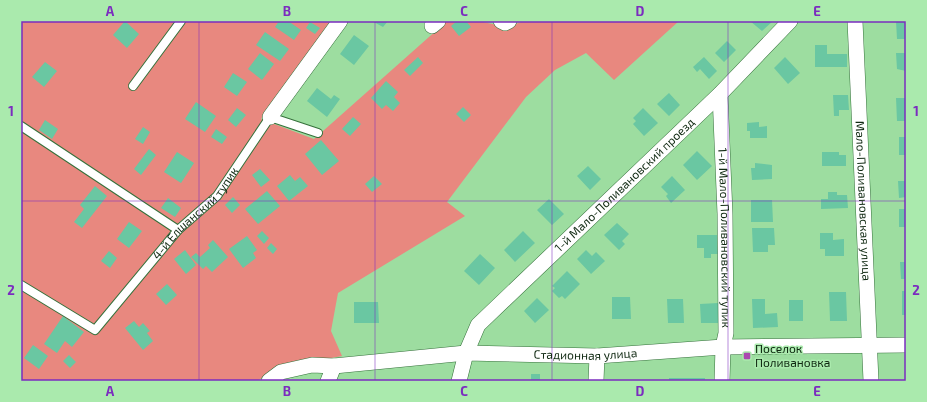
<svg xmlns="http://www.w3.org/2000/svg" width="927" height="402" font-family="'Exo 2',sans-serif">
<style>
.green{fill:#e8887f}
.building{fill:#6ac7a2}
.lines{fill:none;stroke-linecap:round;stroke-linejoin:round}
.service-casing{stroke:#35713b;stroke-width:10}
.minor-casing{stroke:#35713b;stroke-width:16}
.service{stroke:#fff;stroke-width:8}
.minor{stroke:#fff;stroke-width:15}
.grid{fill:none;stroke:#7b2cbf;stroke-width:1;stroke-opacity:0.55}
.poi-dot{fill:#ab49b0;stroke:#aaeaad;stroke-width:1.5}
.labels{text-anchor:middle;stroke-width:3;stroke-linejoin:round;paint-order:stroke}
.street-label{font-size:12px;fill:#102912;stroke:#aaeaad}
.poi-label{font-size:12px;fill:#102912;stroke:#aaeaad;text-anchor:start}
.neatline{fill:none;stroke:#7b2cbf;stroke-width:1.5}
.grid-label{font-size:13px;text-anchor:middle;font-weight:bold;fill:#7b2cbf}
</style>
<rect width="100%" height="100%" fill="#9ddda0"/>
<!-- green -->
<path class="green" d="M21,21H334L261,119L314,139L447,21H478L507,27L524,21H679L614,80L586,53L555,70L526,97L447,202L465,216L338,293L331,331L342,356L278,368L257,381H21Z"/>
<!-- building -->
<path class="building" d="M125,21L139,34L127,48L113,35Z
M279,21H288L301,30L294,40L275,27Z
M372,21H388L383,27Z
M457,21H466L471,27L459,36L451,26Z
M750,21H773L762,31Z
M896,21H906V39H897Z
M310,22L320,28L315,34L306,28Z
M265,32L289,49L280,61L256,45Z
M354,35L369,46L354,65L340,54Z
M727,41L736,50L724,62L715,53Z
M815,45H827V54H847V67H815Z
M260,53L274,64L262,80L248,69Z
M896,53H906V71L897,69Z
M418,57L423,63L410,76L404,70Z
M704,57L717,71L709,79L700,69L697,72L693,67Z
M785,57L800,73L788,84L774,68Z
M45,62L57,71L44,87L32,77Z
M233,73L247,82L237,96L224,87Z
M386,81L398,92L394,97L400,103L393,111L386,105L382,109L371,98Z
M317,88L331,99L334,95L340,99L327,117L307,101Z
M669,93L680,105L669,116L657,104Z
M833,95H848L849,110H839V116H834Z
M896,98H906V121H897Z
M196,102L216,116L205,132L185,119Z
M463,107L471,115L464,122L456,114Z
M237,108L246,115L236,127L228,120Z
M643,108L658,123L644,136L633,124L636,121L633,118Z
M353,117L361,124L350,136L342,129Z
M45,120L58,129L52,139L39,130Z
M759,122V127L767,126V138H750V131H747V123Z
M143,127L150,132L143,144L135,139Z
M216,129L227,137L222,144L211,137Z
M899,137H906V155H899Z
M321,140L339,161L322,175L305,154Z
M149,149L156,155L141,175L134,169Z
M697,151L712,166L697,180L683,165Z
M177,152L194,163L181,183L164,172Z
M822,152H839V155H846V166H822Z
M755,163L772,165V179L752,180L751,168H755Z
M588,166L601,179L590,190L577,176Z
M260,169L270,180L261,187L252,175Z
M290,175L295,181L300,177L308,186L289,201L277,186Z
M374,176L382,184L372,192L365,184Z
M672,176L685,190L671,203L666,196L668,194L661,187Z
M898,181H906V197L899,198Z
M95,186L107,196L82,228L74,222L84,209L80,205Z
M267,191L280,206L258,224L245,209Z
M828,192H837V195H847L848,208L821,209V199H828Z
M233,197L240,205L232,213L225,205Z
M168,198L181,208L175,217L161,208Z
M549,199L564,214L552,225L537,210Z
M751,200H772L773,222H751Z
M899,209H906V227H899Z
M129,222L142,231L129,248L117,239Z
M617,223L629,234L622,241L625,244L619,250L604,235Z
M752,228H774L775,245H768V252H753Z
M262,231L269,238L264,244L257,236Z
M523,231L535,243L515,262L504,250Z
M820,233H833V240L844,239V256H825V249H820Z
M697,235H717L718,254H711V258H704V248H697Z
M247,236L257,250L253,253L256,258L243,268L229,249Z
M213,240L228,257L212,272L206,266L203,269L191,257L196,253L200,257L210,248L208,245Z
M271,243L277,249L273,254L267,248Z
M185,250L196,265L186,274L174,259Z
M586,250L592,256L596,252L605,261L591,274L577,259Z
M109,251L117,258L110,268L101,261Z
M480,254L495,268L479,285L464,271Z
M900,262H906V279H901Z
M567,271L580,284L565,299L562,296L559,298L552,291L555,288L552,286Z
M167,284L177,295L166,305L156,294Z
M902,291H906V315H902Z
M829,292H846L847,321H830Z
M612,297H630L631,319H612Z
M537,298L549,310L535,323L524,311Z
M667,299H683L684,323H668Z
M752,299H765V314L777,313L778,327L753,328Z
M789,300H803V321H789Z
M354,302H378L379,323H354Z
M718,303L719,323H701L700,304Z
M63,316L84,332L72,347L65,341L57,353L44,344Z
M134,321L139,327L143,323L150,331L147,333L153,341L143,350L125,328Z
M33,345L48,356L39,369L24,358Z
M69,355L76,362L70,368L63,361Z
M531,374H540V381H531Z
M669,378H705V381H669Z"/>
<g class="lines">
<defs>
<g id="service">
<path d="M133,86L181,21"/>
<path d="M21,126L178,230"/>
<path id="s1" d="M21,285L95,330L178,230L217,196L270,117L318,133"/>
</g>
<g id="minor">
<path d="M501,21L505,23L509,21"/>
<path id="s2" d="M855,21L871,381"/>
<path d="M432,26L438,21"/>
<path id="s3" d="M720,94L725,214L726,333L723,347L722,381"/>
<path d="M270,117L340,21"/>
<path id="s4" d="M269,381L281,372L312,365L334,366L466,353L597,356L723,347L906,345"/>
<path d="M328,381L334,366"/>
<path id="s5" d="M459,381L466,353L478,325L720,94L790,21"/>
<path d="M596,381L597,356"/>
</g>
</defs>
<!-- service casing -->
<use href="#service" class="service-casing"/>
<!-- minor casing -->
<use href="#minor" class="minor-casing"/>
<!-- service -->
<use href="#service" class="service"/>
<!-- minor -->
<use href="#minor" class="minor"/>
</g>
<!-- grid -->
<path class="grid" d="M199,21V381M375,21V381M552,21V381M728,21V381M21,201H906"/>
<!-- markers -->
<rect class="poi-dot" x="743" y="352" width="8" height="8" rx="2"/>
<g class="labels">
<!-- street labels -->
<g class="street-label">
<text dy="4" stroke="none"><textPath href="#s5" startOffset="262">1-й Мало-Поливановский проезд</textPath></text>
<text dy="4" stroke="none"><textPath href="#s2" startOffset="180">Мало-Поливановская улица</textPath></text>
<text dy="4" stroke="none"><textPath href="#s1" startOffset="241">4-й Елшанский тупик</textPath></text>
<text dy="4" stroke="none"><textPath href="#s3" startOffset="144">1-й Мало-Поливановский тупик</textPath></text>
<text dy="4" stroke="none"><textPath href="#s4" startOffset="321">Стадионная улица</textPath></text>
</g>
<!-- poi labels -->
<g class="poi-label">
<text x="755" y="353">Поселок<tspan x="755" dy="14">Поливановка</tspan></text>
</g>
</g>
<!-- border -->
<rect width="927" height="402" fill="none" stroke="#aaeaad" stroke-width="44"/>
<rect x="22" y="22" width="883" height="358" class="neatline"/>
<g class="grid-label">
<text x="110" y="16">A</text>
<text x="287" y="16">B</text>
<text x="464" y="16">C</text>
<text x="640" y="16">D</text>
<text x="817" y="16">E</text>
<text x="11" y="116">1</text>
<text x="916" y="116">1</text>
<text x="11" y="295">2</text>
<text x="916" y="295">2</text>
<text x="110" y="396">A</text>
<text x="287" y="396">B</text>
<text x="464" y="396">C</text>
<text x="640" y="396">D</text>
<text x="817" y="396">E</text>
</g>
</svg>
